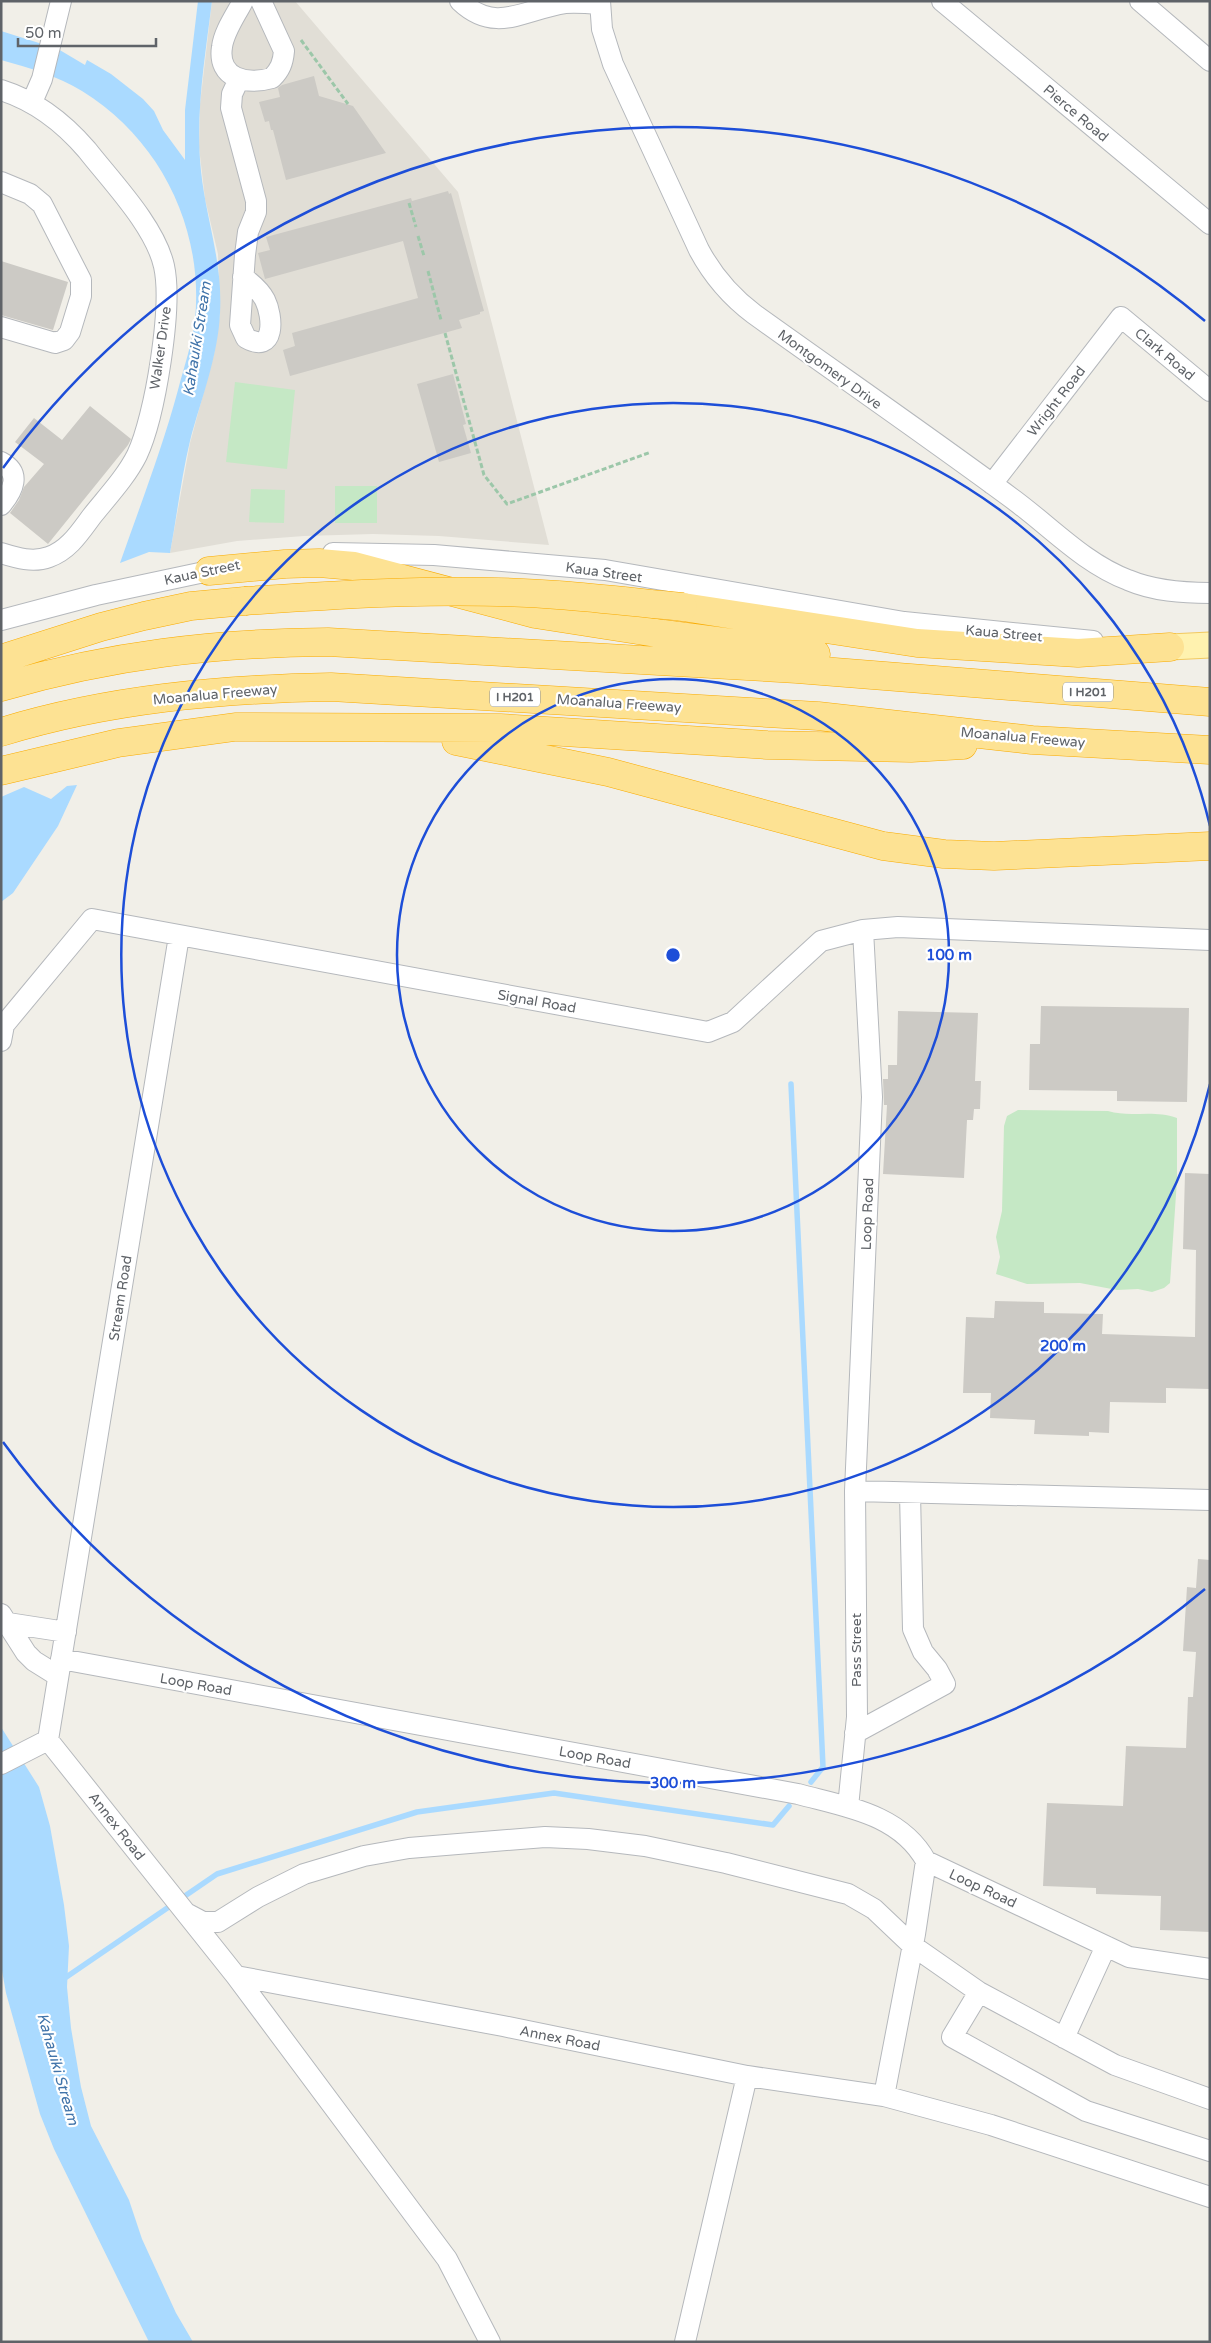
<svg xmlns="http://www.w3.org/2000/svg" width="1211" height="2343" font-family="'Varela Round',sans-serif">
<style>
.education{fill:#e1ded6}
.green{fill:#c5e8c5}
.water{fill:#aadaff}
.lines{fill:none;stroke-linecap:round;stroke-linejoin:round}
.stream{stroke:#aadaff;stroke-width:5.5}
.building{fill:#cccac5}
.minor-casing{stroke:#b5b8bc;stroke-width:22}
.major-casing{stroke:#f2c960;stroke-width:27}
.highway-casing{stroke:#f9ab00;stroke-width:29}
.path{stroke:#9cc7a9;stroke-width:3;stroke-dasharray:5 2.5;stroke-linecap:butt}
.minor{stroke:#fff;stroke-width:20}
.major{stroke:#fff2af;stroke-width:25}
.highway{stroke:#fde293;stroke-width:28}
.highway-bridge-casing{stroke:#f9ab00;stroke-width:29;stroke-linecap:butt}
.highway-bridge{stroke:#fde293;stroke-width:28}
.ring{fill:none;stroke:#1d4ed8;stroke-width:2.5}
.labels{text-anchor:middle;stroke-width:4.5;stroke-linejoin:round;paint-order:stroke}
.shield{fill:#fff;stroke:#8f9295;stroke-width:1}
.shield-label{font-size:12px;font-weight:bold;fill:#5f6368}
.street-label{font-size:14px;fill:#5f6368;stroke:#fff}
.water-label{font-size:15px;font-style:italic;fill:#4174aa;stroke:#fff}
.centre{fill:#1d4ed8;stroke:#fff;stroke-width:2.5}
.ring-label{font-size:15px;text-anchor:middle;font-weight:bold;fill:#1d4ed8;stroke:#fff;stroke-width:4.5;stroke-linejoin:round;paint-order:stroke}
</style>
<rect width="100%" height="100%" fill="#f1efe8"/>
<!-- education -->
<path class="education" d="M212,1H295L458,192L549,545L439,536L373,534L304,536L237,541L170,553L190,443L214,354L220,314L218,254L205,199L199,147L200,104Z"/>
<!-- green -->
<path class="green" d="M235,382L295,390L287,469L226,462Z
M335,486H377V523H335Z
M251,489L285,490L284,523L249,522Z
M1018,1110L1108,1111C1131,1118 1152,1109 1177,1118V1180L1170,1283L1164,1288L1152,1292L1138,1289L1117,1290L1080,1283L1027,1284L996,1274L1000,1257L996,1237L1002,1211L1004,1126L1007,1116Z"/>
<!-- water -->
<path class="water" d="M198,1H212C205,58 195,114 201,171C206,220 223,262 220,313C218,357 201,399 190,441C181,478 177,516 170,553L149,552L120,563C140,506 162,449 178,390C184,367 192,344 195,320C204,229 161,140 82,91C58,76 29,68 1,60V31L58,49L85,65L87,60L111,74L143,99L154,111L163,130L185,160V110Z
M77,785L58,826L13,893L1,902V797L24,787L51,799L67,786Z
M1,1727L39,1787L50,1826L64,1905L69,1946L67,1987L71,2028L81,2087L91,2126L129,2200L142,2239L176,2313L193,2342H149L54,2149L40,2114L6,1993L1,1965Z"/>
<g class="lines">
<!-- stream -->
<path class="stream" d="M791,1084L823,1767L811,1782
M62,1980L217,1874L417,1812L554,1793L773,1825L789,1806"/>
</g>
<!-- building -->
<path class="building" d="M314,76L319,96L353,106L386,153L286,180L273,130H271L269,121L265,122L259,102L280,97L278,88L282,85Z
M448,191L449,194L451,193L484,311L480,312V314L459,320L462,328L290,376L283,350L295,346L292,333L418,298L403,241L265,279L258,253L270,250L266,237L411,198L412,201Z
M1,261L68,282L53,330L1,315Z
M453,374L466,424L463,425L471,453L439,462L417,384Z
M90,406L131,439L128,445L48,544L10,513L19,500L24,487L44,464L15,442L34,418L62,440Z
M1041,1006L1189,1008L1187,1102L1117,1101V1091L1029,1090L1030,1044H1040Z
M898,1011L978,1013L975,1081H981L980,1109H974L973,1120H967L964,1178L883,1174L887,1105H884L883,1079H888V1065H897Z
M1185,1173L1210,1174V1389L1166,1388V1403L1110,1402L1109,1433L1089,1432V1436L1034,1434L1035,1420L990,1418L991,1393H963L966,1317L994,1318L995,1301L1044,1302V1313L1103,1314L1102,1334L1195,1337L1196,1250L1183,1249Z
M1198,1559L1210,1560V1932L1160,1930L1161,1896L1096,1894V1888L1043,1886L1047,1803L1123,1806L1126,1746L1186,1748L1188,1697H1193L1196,1652L1183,1651L1187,1587L1196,1588Z"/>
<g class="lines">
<defs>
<path id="minor" d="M243,1C236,15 224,31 222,47C217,79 247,85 272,78C280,70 283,63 284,51L261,1
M460,1C496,35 524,9 565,3C576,2 588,3 600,4
M600,1L602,29L613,64L699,250C713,276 730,296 754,314C839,375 926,435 1010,497C1049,525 1083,563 1128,580C1154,591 1182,593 1210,593
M942,1L1210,224
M1140,1L1210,61
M239,79L232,94L231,108L256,201V212L248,232L245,255L240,325L246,338C276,355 273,316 265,300C260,290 251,283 243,277
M1,90C36,101 63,122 87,150C112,182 155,226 164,266C173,307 155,417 137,455C126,477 108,496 92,516C80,532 69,550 49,557C33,563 17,558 1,553
M32,102L42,79L61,1
M1,182L30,194L42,204L81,280V296L70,332L64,340L55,343L1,327
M1,462C22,473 13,491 1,505
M992,484L1121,317L1210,391
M333,553L434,555L605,570L904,622L1093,641
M1,620L96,595L223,568
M863,930L872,1097L855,1491L1210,1500
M179,936L48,1740L236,1976L447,2259L490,2342
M1,1041L4,1025L92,919L708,1032L733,1022L821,941L863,930L898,927L1210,940
M1,1614L26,1653L34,1661L58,1676
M8,1623L66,1632
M61,1659L798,1794C846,1807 900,1814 926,1861L1129,1957L1210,1969
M855,1733L945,1684L937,1669L923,1652L913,1629L910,1493
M1,1764L48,1740
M848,1807L857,1717L855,1491
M186,1913L203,1922H218L258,1897L304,1874L364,1856L409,1848L545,1837L588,1839L645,1846L726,1863L848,1894L874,1909L913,1946L979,1992L1115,2065L1210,2099
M236,1976L503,2026L747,2076L884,2096L991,2125L1210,2197
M979,1992L952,2037L1086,2111L1210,2151
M1064,2038L1106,1946
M884,2096L915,1934L926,1861
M685,2342L747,2076"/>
<path id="major" d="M1170,647L1210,645"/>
<path id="highway" d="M209,571L285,564L319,563L354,566L535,614L663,634L816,654
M683,607L917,643L1078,653L1170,647
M1,659L101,627L144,616L191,606L245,601
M1,687C112,655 213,643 328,642L797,669L1210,702
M1,732C108,699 220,689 331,687L818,716L1032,740L1210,750
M456,741L608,772L883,846L944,854L994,856L1210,846
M1,771L118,743L235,727L500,728L767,745L911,748L963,745"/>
</defs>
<!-- minor casing -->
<use href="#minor" class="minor-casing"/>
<!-- major casing -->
<use href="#major" class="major-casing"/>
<!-- highway casing -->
<use href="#highway" class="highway-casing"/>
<!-- path -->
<path class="path" d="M301,40L348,104
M409,203L416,227
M418,236L424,256
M428,271L441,320
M445,333L484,475L507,504L651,452"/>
<!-- minor -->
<use href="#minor" class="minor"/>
<!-- major -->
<use href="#major" class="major"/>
<!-- highway -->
<use href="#highway" class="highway"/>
<defs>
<path id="highway-bridge" d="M245,601C349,594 454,587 558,595C599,598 641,603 683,607"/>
</defs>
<!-- highway-bridge casing -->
<use href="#highway-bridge" class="highway-bridge-casing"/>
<!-- highway-bridge -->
<use href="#highway-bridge" class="highway-bridge"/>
</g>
<!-- distance rings -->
<g class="ring">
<circle cx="673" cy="955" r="276"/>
<path d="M1210 1084A552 552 0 1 1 1210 826"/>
<path d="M1205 1589A828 828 0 0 1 3 1442M3 468A828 828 0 0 1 1205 321"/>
</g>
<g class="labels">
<!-- shield labels -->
<g class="shield">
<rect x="1063" y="682.5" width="50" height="19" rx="4"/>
<rect x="490" y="687.5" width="50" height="19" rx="4"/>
</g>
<g class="shield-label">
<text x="1088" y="696">I H201</text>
<text x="515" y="701">I H201</text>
</g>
<!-- street labels -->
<g class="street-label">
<text transform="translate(1076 113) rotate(40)" y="5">Pierce Road</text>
<text transform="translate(160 348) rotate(-82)" y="5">Walker Drive</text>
<text transform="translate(1165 354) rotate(40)" y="5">Clark Road</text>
<text transform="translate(830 369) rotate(36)" y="5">Montgomery Drive</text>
<text transform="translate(1056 401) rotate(-52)" y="5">Wright Road</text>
<text transform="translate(202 572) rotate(-12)" y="5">Kaua Street</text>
<text transform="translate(604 572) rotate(8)" y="5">Kaua Street</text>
<text transform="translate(1004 633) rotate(5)" y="5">Kaua Street</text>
<text transform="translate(215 694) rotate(-5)" y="5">Moanalua Freeway</text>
<text transform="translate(619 703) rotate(4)" y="5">Moanalua Freeway</text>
<text transform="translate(1023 737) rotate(5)" y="5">Moanalua Freeway</text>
<text transform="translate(537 1001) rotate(10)" y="5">Signal Road</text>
<text transform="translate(867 1214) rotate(-88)" y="5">Loop Road</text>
<text transform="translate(120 1298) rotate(-81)" y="5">Stream Road</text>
<text transform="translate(856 1650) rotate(-90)" y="5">Pass Street</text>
<text transform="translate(196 1684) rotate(10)" y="5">Loop Road</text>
<text transform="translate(595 1757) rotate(10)" y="5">Loop Road</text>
<text transform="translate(117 1826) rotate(52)" y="5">Annex Road</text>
<text transform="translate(983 1888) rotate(25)" y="5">Loop Road</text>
<text transform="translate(560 2038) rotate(11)" y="5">Annex Road</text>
</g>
<!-- water labels -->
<g class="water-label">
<text transform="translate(197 339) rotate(-81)" y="5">Kahauiki Stream</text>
<text transform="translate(58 2069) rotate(74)" y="5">Kahauiki Stream</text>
</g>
</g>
<circle cx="673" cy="955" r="8" class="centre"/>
<g class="ring-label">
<text x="949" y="960">100 m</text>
<text x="1063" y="1351">200 m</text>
<text x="673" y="1788">300 m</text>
</g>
<!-- border -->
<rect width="1211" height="2343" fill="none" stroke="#5f6368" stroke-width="5"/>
<!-- scale -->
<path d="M18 38v8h138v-8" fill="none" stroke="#5f6368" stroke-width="2.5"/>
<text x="25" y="38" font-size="15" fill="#5f6368" stroke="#ffffff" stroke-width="4" paint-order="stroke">50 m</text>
</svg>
